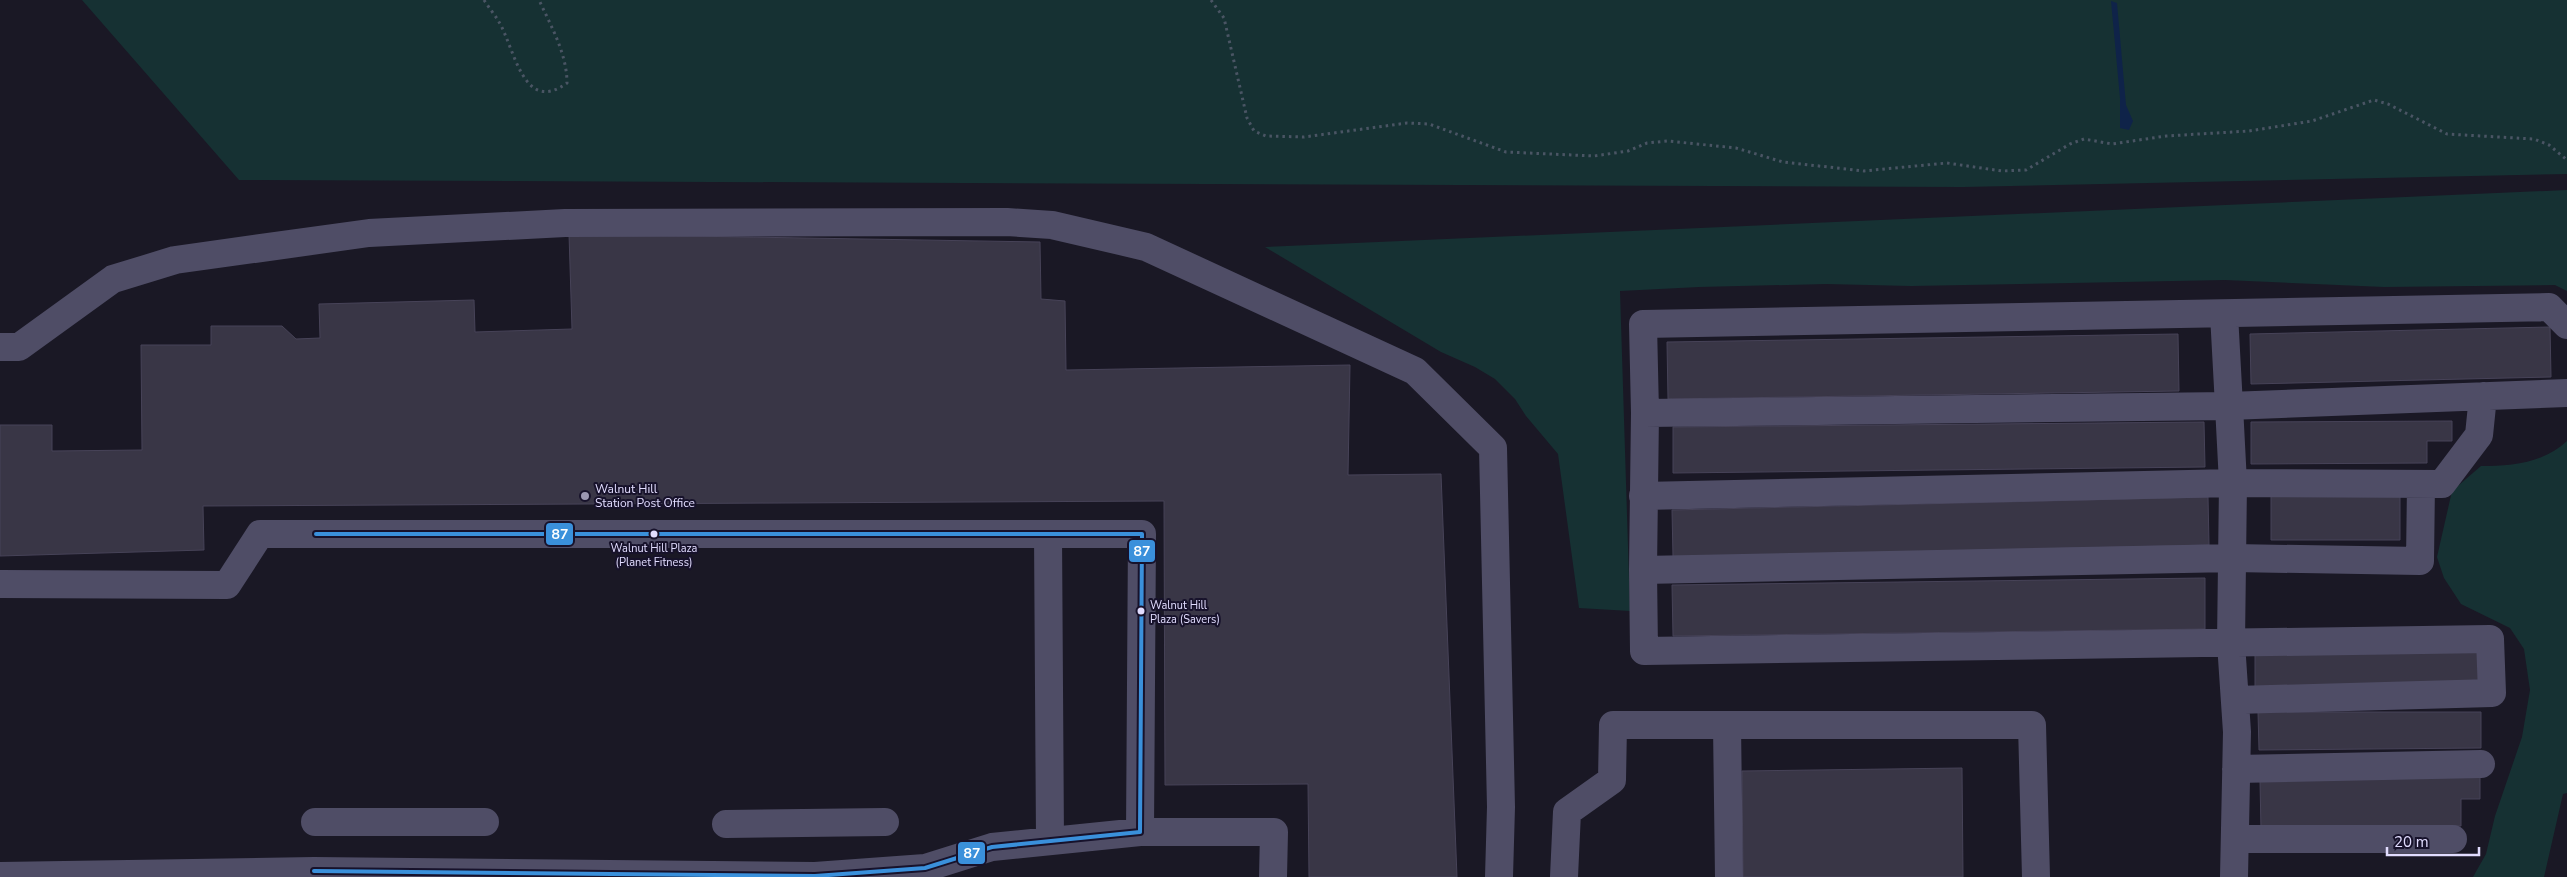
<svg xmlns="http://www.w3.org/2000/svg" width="2567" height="877" font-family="'Nunito Sans',sans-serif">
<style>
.green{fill:#163133}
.water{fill:#0f2349}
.building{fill:#393646;stroke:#474358}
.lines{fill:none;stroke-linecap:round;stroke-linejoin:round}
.path{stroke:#4a5564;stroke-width:3;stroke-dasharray:2.5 4;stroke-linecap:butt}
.minor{stroke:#4f4d66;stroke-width:28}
.bus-1-casing{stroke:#17122b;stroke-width:8}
.bus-1{stroke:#3a90db;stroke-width:4}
.poi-dot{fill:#9b97b2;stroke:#17122b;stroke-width:2}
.bus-dot{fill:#e1dcfe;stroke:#17122b;stroke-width:2}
.labels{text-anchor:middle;stroke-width:4;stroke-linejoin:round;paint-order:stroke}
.bus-label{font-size:11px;fill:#e1dcfe;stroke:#17122b}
.poi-label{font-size:12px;fill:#e1dcfe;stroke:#17122b;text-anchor:start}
.line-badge{stroke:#17122b;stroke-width:2}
.badge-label{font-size:14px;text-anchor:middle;font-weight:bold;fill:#fff}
</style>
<rect width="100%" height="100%" fill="#1a1825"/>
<!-- green -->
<path class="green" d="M82,0H2567V174L1963,187L239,180Z
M2567,190V291L2555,285L2384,287L2225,280L1911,286L1826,284L1699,287L1620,291L1630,611L1579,608L1558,454L1526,416L1515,399L1495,379L1475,367L1441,352L1265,247Z
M2567,441V793L2563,794L2544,877H2473L2486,854L2495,816L2522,737L2530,690L2524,649L2510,628L2461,604L2444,578L2437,557L2452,491L2481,466C2511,466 2544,463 2567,441Z"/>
<!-- water -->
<path class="water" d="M2111,1L2117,3L2126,105L2133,121L2129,130L2120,128V98Z"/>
<!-- building -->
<path class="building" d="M569,234L1040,242L1041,299L1065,301L1066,370L1350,365L1348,475L1441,474L1457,877H1309L1308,784L1165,785L1164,501L203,506L204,550L0,556V425H52V451L142,450L141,345H211V326H282L296,339L320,338L319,304L474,300L475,332L572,329Z
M2550,327L2551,377L2251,384L2250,334Z
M2178,334L2179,391L1668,399L1667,342Z
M2452,421V441H2427V463L2251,464V422Z
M2204,422L2205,467L1673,473V427Z
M2271,495H2400V540H2271Z
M2208,497L2209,545L1673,557L1672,510Z
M2205,578V629L1673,636L1672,585Z
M2481,651L2482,684L2255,687V654Z
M2258,712H2481V748L2259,750Z
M1962,768L1963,877H1743L1742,771Z
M2480,777V799H2461V826L2261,830L2260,781Z"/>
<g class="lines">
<!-- path -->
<path class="path" d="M484,0C489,8 495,15 499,22C515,49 523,115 567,83C567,54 551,26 539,0
M1211,0L1224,18L1247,118L1254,131L1266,136L1304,137L1407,123L1429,124L1506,152L1594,156L1628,151L1647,143L1668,141L1736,148L1783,162L1864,171L1947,163L2002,171L2026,170L2070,144L2084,139L2112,144L2166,136L2249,131L2312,121L2374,100L2388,104L2447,134L2534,139L2549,145L2567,160"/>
<!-- minor -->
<path class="minor" d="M2224,314L2229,406L2567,393
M0,347H19L113,279L175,260L369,233L565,223L1007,222L1052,225L1146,247L1415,371L1493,448L1501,807L1499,877
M1645,413L2229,406L2233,483L2231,643L2237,732L2234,877
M2421,484L2420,561L2233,558L1643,570L1645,413L1643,324L2549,307L2567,325
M1643,496L2233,483L2442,484L2479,435L2483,396
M1048,534L1050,841
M1643,570L1644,651L2490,639L2492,693L2236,700
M0,584L227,585L260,534H1142L1140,832
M1727,725L1729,877
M2236,769L2481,764
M315,822H485
M726,824L885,822
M2235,839H2453
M0,876L314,871L815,876L925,868L992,847L1140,832H1274L1273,877
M1564,877L1567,812L1612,780L1613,725H2032L2036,877"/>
<defs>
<path id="bus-1" d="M316,534H1142L1140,832
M314,871L815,876L925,868L992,847L1140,832"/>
</defs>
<!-- bus-1 casing -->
<use href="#bus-1" class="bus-1-casing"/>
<!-- bus-1 -->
<use href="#bus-1" class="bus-1"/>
</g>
<!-- markers -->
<circle class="poi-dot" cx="585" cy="496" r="5"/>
<g class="bus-dot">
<circle cx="654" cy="534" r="4.5"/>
<circle cx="1141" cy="611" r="4.5"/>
</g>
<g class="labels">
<!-- bus labels -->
<g class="bus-label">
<text x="654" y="552">Walnut Hill Plaza<tspan x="654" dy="14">(Planet Fitness)</tspan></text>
<text x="1150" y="609" text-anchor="start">Walnut Hill<tspan x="1150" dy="14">Plaza (Savers)</tspan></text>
</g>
<!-- poi labels -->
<g class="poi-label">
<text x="595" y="493">Walnut Hill<tspan x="595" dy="14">Station Post Office</tspan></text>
</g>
</g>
<g class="line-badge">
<rect x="545" y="522" width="29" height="24" rx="5" fill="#3a90db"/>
<rect x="1128" y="539" width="28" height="24" rx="5" fill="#3a90db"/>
<rect x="957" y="841" width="29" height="24" rx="5" fill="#3a90db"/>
</g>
<g class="badge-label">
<text x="560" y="539">87</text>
<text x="1142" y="556">87</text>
<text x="972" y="858">87</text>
</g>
<!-- scale -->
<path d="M2387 847v8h92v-8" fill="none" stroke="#e1dcfe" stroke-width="2.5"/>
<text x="2394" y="847" font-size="15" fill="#e1dcfe" stroke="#17122b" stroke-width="4" paint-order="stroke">20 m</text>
</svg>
